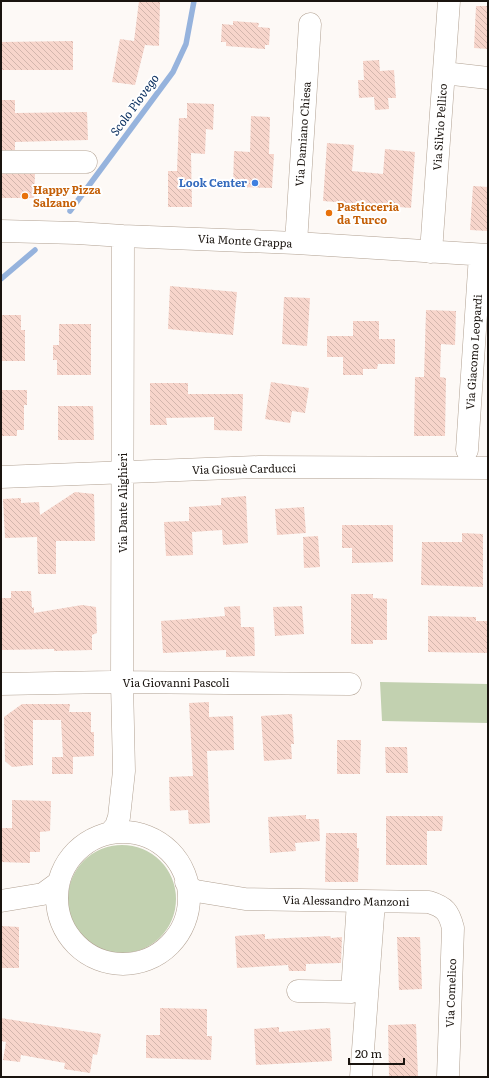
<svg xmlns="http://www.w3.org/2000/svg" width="489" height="1078" font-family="Literata,serif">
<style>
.grass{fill:#c2d1b0}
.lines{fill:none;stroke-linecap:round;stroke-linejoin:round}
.stream{stroke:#96b3dd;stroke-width:5.5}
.building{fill:url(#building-back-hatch)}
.minor-casing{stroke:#b1a192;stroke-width:23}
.minor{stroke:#fff;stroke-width:22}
.shop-dot{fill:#3f7fe0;stroke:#fff;stroke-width:1.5}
.food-dot{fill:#e8710a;stroke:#fff;stroke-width:1.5}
.labels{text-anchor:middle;stroke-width:4;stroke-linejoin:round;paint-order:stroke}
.street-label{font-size:11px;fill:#1a140f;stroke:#fff}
.shop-label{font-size:11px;font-weight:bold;fill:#366cbe;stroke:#fff;text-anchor:end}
.food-label{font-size:11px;font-weight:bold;fill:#c56008;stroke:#fff;text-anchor:start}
.water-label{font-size:12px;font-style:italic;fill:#02285a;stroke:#fff}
</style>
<defs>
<pattern id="building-back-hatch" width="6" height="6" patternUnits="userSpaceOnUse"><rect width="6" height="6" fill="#f7d5cb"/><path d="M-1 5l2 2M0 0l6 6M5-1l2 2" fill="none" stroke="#d3b6ad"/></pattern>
</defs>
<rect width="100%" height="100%" fill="#fdf9f6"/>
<!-- grass -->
<path class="grass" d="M380,682L488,684V723L382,721Z
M68 899a54 54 0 1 1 108 0a54 54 0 1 1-108 0Z"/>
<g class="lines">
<!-- stream -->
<path class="stream" d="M70,211L173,72L186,44L194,1
M1,279L35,250"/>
</g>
<!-- building -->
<path class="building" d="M139,1H160L159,46L145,45L135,85L112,82L120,39L134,41Z
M476,6H488V49L474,48Z
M233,21L259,23L258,27L270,28L269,45H265V49L226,46V42H221L222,24L233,25Z
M73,41V70H1V42Z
M379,60L380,71L394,70L396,98H388L389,109L375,110L374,97L359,98L358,80H364L363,61Z
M1,100H15V113L87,112L88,140L15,142V150H1Z
M187,103L214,104L213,130L206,129L205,154L191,153L192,207H168V171H177L179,118H187Z
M251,116L270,117L269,154H274L272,188L233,187L234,151L250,152Z
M327,143L354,145L352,171L383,174L385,149L415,152L411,208L323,201Z
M1,174H35L34,198H1Z
M473,186L488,187V231L470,230Z
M170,286L237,292L233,335L168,329Z
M284,297L310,298L307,346L282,344Z
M426,310L456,311L455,345L441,344L440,377L446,378L445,436H414L415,377H424Z
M1,315H21V330H25V361H1Z
M353,321H379V339H395V364H378L377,369H363V375H343V357H327V336H353Z
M59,324H91V375H57V360H53V345H59Z
M271,382L309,388L305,413L292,411L290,423L265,419Z
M150,383H188V394H243L242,431L214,430V417L166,418L167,425H150Z
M1,390H27V405H24V430H17V436H1Z
M58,406H93L94,440H58Z
M75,492L94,494L95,541H56V574H38L37,537L5,538L3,499L21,498V503L39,502L40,515Z
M246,496L248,543L223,545L222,530L192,532L193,555L166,556L164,522L189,521V507L221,505V498Z
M304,507L306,533L277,535L275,509Z
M342,525H393V562L352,563V548H342Z
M462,533L483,534V587L421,585L422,542H462Z
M318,536L320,567L304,568L303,537Z
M11,591H31L32,608L34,607V613L82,605L96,607L97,633L92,635V650L54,651V649L1,650V598H11Z
M351,594H373V598L387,599V640H373V644H351Z
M240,606L241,627H254L255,656L226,657V650L163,653L161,621L225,616L224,607Z
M302,606L304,634L275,636L273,607Z
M428,616L476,617V621H488V653L428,652Z
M209,702V717L233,716L234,750L207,751L210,823L189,824L188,810L170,811L169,777L193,776L189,703Z
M22,704H70L69,712H91V732H94V756L73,757V774H52V757H63L61,720H33V765L12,767L5,761L4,717Z
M292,714L294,744H291L292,759L264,761L261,716Z
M337,740H361L360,774H337Z
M385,747H407L408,773H386Z
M12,800L51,801L50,831L40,832V852H30V863L1,862V828H12Z
M306,815V819H319L320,841L295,843L296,851L270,853L268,817Z
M386,816H443L442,831H427V865H386Z
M326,833H357V848H359L358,882H325Z
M1,926L19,927V968H1Z
M265,934V939L330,936L331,938L342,937L341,963L306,964V971H289L288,965L237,968L235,936Z
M397,937H420L422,989L399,990Z
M160,1008L207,1009V1036H212L211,1060L146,1058V1035H160Z
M1,1018L101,1034L97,1055L93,1054L90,1073L64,1069L65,1063L21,1055L20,1062L3,1060L6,1042L1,1041Z
M416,1024L418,1077H389L388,1025Z
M279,1027V1032L330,1028L332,1061L256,1065L254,1029Z"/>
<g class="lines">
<defs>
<path id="minor" d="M444,73L488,78
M1,162H86
M1,231L77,233L123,236L296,243L488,255
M296,243L310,24
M431,252L449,1
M467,450L480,255
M1,477L259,467L488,468
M1,684L111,682L350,684
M57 898a66 66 0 1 1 132 0a66 66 0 1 1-132 0Z
M110,833L116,826L119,817L124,771L122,683L123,236
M186,882L191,889L196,891L245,899L429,902C445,907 449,912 453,928L448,1077
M1,901L43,894L58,883
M298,991L352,992L358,902
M361,1077L374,902"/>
</defs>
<!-- minor casing -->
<use href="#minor" class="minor-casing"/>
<!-- minor -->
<use href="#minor" class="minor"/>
</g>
<!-- markers -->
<circle class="shop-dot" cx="255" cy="183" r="4"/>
<g class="food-dot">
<circle cx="25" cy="196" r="4"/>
<circle cx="329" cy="213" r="4"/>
</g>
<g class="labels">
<!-- street labels -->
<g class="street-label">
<text transform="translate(440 127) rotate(-86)" y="4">Via Silvio Pellico</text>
<text transform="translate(303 134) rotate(-86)" y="4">Via Damiano Chiesa</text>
<text transform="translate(245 241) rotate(3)" y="4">Via Monte Grappa</text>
<text transform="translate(474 352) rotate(-86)" y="4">Via Giacomo Leopardi</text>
<text transform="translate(244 469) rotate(-1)" y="4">Via Giosuè Carducci</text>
<text transform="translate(123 503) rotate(-90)" y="4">Via Dante Alighieri</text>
<text x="176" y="687">Via Giovanni Pascoli</text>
<text transform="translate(346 901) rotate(1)" y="4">Via Alessandro Manzoni</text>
<text transform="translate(451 993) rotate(-88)" y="4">Via Comelico</text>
</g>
<!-- shop labels -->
<g class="shop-label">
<text x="247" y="187">Look Center</text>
</g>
<!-- food labels -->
<g class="food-label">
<text x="33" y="194">Happy Pizza<tspan x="33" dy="13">Salzano</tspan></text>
<text x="337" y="211">Pasticceria<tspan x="337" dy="13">da Turco</tspan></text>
</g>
<!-- water labels -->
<g class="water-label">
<text transform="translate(135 105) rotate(-54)" y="4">Scolo Piovego</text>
</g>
</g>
<!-- border -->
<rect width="489" height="1078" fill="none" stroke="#1a140f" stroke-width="4"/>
<!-- scale -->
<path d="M349 1058v6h55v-6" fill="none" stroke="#1a140f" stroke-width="2"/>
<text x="355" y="1058" font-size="12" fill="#1a140f" stroke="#ffffff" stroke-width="3" paint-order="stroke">20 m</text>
</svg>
